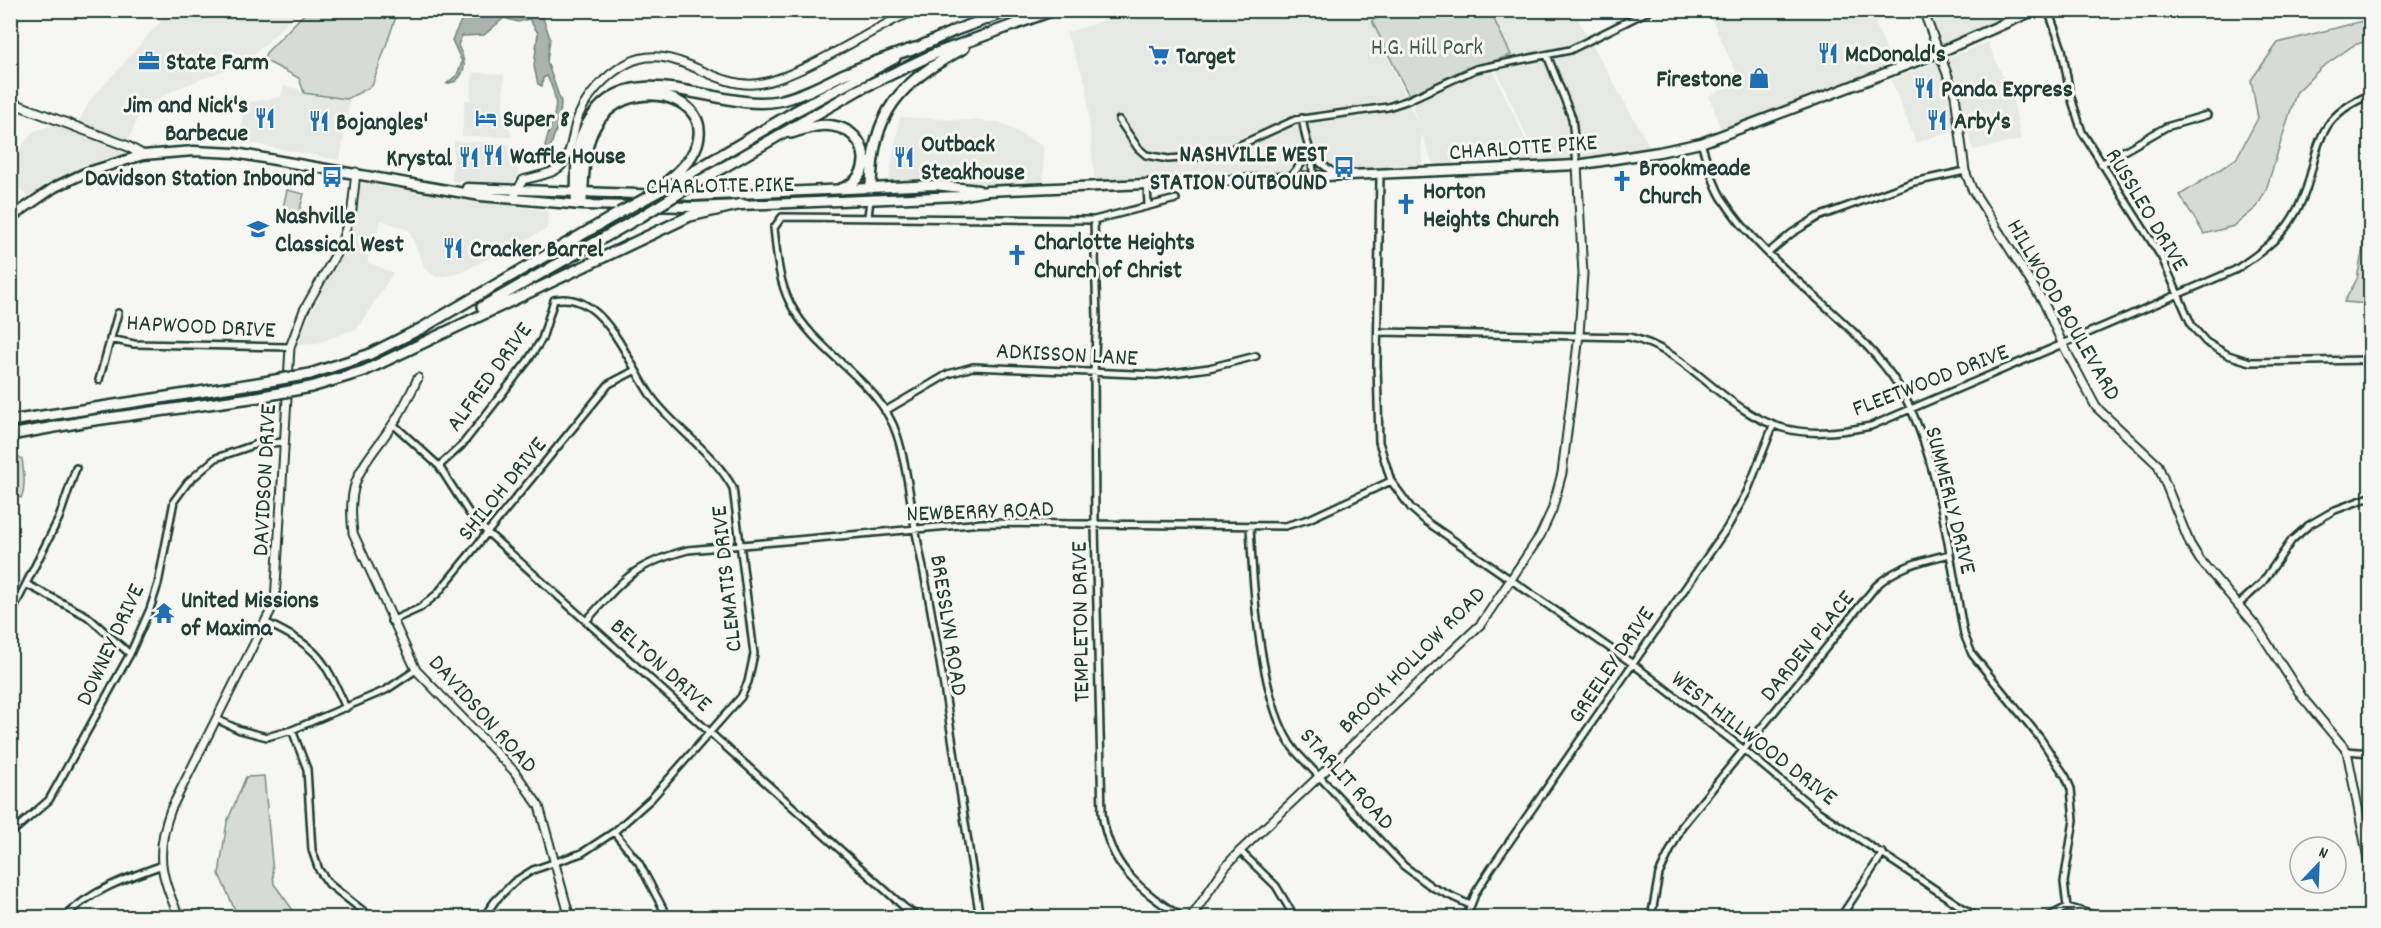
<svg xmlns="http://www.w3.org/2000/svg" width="2381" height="928" font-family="Dekko,sans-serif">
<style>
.built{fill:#e6e8e4}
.green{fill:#d6dbd6;stroke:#7a8c85;stroke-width:1.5}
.water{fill:#aab3ae;stroke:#72847d;stroke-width:1.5}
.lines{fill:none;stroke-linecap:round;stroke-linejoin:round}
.minor-casing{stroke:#1f3d34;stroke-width:10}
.tertiary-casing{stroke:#1f3d34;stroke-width:11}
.secondary-casing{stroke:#1f3d34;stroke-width:12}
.primary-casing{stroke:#1f3d34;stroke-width:13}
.motorway-casing{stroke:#1f3d34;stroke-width:14}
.minor{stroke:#f6f6f2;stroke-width:5}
.tertiary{stroke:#f6f6f2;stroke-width:7}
.secondary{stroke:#f6f6f2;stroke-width:8}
.primary{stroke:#f6f6f2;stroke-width:8}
.motorway{stroke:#f6f6f2;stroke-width:9}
.motorway-bridge-casing{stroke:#1f3d34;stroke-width:14;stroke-linecap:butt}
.motorway-bridge{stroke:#f6f6f2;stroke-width:9}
.labels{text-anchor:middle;stroke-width:6;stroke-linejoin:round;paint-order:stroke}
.park-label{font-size:24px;fill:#445d54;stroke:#f6f6f2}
.poi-label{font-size:24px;font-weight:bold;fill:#1f3d34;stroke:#f6f6f2;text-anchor:start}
.street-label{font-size:24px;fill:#1f3d34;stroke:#f6f6f2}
</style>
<rect width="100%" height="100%" fill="#f6f6f2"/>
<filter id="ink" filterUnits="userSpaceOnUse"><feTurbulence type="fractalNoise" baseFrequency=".0167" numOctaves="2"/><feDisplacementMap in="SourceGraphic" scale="12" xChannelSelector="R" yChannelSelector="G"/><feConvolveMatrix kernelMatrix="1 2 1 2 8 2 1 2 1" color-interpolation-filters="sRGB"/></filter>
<g filter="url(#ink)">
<!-- built -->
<path class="built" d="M146,11H298L254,55L233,67L176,89L147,106L137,119L123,154L90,164L29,196L11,182L10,150L17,154L32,132L56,124L74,131L89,102L162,20Z
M1131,11H1397L1372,22L1419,126L1412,105L1482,71H1493L1537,164L1435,169L1421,132L1422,170L1095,184L1086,84L1066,33Z
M1480,11H1573L1651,149L1539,164L1498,74Z
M1708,11H1899L1875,22L1892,65L1764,116L1721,129L1709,96L1740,81Z
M1926,11H2028L1940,48Z
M1988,42L2013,100L2021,140L1973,150L1966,125L1916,143L1891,80Z
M473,72L504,75L503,108L512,137L462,136L465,100H470Z
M284,86L299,89V92L350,100L340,160L243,142L241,128L244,103L281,97Z
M900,117L999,122L1043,146L1044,184L995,186L889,180Z
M454,141L509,144L519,173L513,183L452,181Z
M363,183L548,211L547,229L458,274L436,277L425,269L409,230L381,220L367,262L393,273L358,328L315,344H296L341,254L360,185Z"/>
<!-- green -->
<path class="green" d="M1390,10L1490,11L1511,55C1497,61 1481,63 1466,68C1447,76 1428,90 1408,94L1372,21Z
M307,11H398L372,86L347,99L304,93L299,78L264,60L266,53Z
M2370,19V40L2354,45L2321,68L2296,93L2266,190L2257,207L2234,226L2204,234L2180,195L2236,159L2258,118L2251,80L2278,43Z
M287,190L304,194L299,212L283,208Z
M2370,212V304L2344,302L2357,279Z
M14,453L22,459C24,472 26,486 21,498L11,493V454Z
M264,776L274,884L298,917H238L219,874L227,822L246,777Z"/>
<!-- water -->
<path class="water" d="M466,10L529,11L543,18L550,38L547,62L561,102L560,117L549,152L545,146C552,114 564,110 547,76L543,78L542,86L538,84L534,66L538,33L529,19L518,22L504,18L484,35L462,36L458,45C464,59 469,69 456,81L446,84L457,75L462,62L452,40Z"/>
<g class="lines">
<defs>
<path id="minor" d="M2048,10L2062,49L2070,94L2082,132L2162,258L2192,326L2206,342L2228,355L2250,362L2370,360
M1547,55L1572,118L1577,165
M1302,118C1308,149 1308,157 1336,174
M1119,120L1138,148L1146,155L1168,159L1209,156L1229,150L1295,120L1388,107L1406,101L1476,69L1570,50L1650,10
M1701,143C1707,160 1712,182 1722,198C1767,268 1844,310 1892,376C1938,441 1949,556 1964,634L1972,654L2040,738L2066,777L2071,789L2074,820L2064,882L2067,907
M1311,156L1314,178
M2101,164L2166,127L2207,115
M1380,175L1377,364L1379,442L1391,481L1411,508L1427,522L1633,664L1743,749L1816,810L1978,918
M1290,177L1302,163L1308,148
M1147,184L1148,206
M868,217L870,199
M1094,220L1097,318L1094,372L1095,526L1102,813C1109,867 1140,890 1183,918
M1768,253L1792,233L1818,217L1914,182L1965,171
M1379,332L1629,337C1660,344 1683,362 1707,382C1766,431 1796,441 1871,426L2235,270C2256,256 2280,239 2293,217C2325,166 2301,122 2370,95
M110,339L134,344L290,347
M99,380L118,313
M885,411L948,374L973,367L1157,375L1209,368L1256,356
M393,424L439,466L469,513L488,533L904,907L920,918
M439,466L462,445L527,362L542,339L554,300C606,289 629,368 654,400C679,432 713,452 733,488L754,654L748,682L741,697L651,799L614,832L582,853L533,870L514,882L495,901L483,918
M1250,526C1253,585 1259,707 1296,752L1404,866L1432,887L1470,905
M26,584L87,616L130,654
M2239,604L2262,583L2292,540L2309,525L2335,510L2370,497
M10,616L59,518L76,468
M587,620C624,579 632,565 688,550L982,523L1285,526L1309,519L1391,481
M391,621L420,608L437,594L609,384L634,371
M267,623C318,648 323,656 346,708
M216,719L240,730L267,737L292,730L386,690L416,670
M292,730L307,769L312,850L319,870L329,884L372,918
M2347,751L2370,753
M614,832L639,863L668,918
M10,834L49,800L130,654L150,609L158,584L174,501L188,482L216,458L257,444L284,442
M1240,851L1276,886L1295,918
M63,918C90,891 126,878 160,866
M980,918C959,791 943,663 917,538C910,504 908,468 897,435C879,379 816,355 790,303C778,279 777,254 774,228L782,217L1094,220L1176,199
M1466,918L1476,892L1494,864L1727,528L1747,492L1773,426
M1651,918L1659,874L1682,826L1876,586C1898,566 1921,561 1950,554
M1840,918L1883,853
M2046,918L2067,907L2104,918"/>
<path id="tertiary" d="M1923,10L1955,95L1965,171L1972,189L2044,303L2063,345L2096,407L2158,465L2190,544L2200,560L2257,627L2302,697L2347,751L2370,869
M513,199L523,180C534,177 553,174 561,166C571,155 572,137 576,123C583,99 606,74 628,63C672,40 710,87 754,84C791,82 861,36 898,18L918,10
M418,378C410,394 403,410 393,424C364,467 346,476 353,533L416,670L514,771L539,806L570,918
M180,918C160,877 155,852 171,809L275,602L290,347L304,310L340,247L352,209L356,172
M1191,918L1225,867L1240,851L1481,624L1540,536L1552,510L1562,473L1579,335L1583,274L1577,165"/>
<path id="secondary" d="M10,102L127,146L143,155"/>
<path id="primary" d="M467,188L694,196L935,185L978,190
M10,218L55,187L85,173L143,155L194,151L235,153L481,196L582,205L692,207L959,196L987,191L1577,165L1659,152L1701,143L1810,102L1938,53L2035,10"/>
<path id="motorway" d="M910,51L956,30L1011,10
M791,133C805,129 819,123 833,126C868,131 877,177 841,189
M674,183L794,112L895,58
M691,186L858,90L934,54L1054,10
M871,188C872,111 899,83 964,48
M582,201C584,177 583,146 596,125C634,61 755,109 669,180
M576,204C577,185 575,163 579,145C582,131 589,119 598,109C642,59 722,112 778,101C801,96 822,85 842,75C866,65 890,56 915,48
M482,307L642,216
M310,374L368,355L422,328L619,213
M311,387L364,371L690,216L742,204
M10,421L258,383
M10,435L88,421L258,397"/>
</defs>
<!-- minor casing -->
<use href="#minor" class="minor-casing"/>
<!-- tertiary casing -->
<use href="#tertiary" class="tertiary-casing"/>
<!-- secondary casing -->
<use href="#secondary" class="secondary-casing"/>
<!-- primary casing -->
<use href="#primary" class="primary-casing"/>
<!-- motorway casing -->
<use href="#motorway" class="motorway-casing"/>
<!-- minor -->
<use href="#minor" class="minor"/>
<!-- tertiary -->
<use href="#tertiary" class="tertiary"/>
<!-- secondary -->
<use href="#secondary" class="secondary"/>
<!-- primary -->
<use href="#primary" class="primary"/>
<!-- motorway -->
<use href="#motorway" class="motorway"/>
<defs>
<path id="motorway-bridge" d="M619,213L674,183
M642,216L691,186
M258,383L310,374
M258,397L311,387"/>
</defs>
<!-- motorway-bridge casing -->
<use href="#motorway-bridge" class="motorway-bridge-casing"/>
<!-- motorway-bridge -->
<use href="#motorway-bridge" class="motorway-bridge"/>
</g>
</g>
<!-- icons -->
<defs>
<symbol id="restaurant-bare" viewBox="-9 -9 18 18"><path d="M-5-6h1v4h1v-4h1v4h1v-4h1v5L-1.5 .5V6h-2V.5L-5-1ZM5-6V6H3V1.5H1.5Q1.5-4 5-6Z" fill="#1f6fb2" stroke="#f6f6f2" stroke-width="2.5" paint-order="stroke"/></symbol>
<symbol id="supermarket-bare" viewBox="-9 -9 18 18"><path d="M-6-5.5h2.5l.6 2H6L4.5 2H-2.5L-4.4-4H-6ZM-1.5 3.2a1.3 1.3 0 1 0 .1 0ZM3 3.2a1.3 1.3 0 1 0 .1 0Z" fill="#1f6fb2" stroke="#f6f6f2" stroke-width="2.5" paint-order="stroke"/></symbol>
<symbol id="office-bare" viewBox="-9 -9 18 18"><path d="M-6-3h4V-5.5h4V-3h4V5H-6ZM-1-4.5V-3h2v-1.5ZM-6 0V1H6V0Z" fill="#1f6fb2" stroke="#f6f6f2" stroke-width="2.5" paint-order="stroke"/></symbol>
<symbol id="shop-bare" viewBox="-9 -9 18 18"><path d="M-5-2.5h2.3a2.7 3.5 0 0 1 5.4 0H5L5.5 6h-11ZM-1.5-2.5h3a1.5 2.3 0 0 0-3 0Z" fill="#1f6fb2" stroke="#f6f6f2" stroke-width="2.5" paint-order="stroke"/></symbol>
<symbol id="hotel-bare" viewBox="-9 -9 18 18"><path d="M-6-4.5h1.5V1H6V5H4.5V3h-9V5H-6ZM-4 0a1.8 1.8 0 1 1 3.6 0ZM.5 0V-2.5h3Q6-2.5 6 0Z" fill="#1f6fb2" stroke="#f6f6f2" stroke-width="2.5" paint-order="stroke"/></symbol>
<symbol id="bus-bare" viewBox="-9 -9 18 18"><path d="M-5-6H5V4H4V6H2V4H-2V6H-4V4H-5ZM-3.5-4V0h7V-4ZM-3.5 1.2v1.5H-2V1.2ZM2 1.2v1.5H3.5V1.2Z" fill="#1f6fb2" stroke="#f6f6f2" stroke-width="2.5" paint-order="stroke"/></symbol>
<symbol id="church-bare" viewBox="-9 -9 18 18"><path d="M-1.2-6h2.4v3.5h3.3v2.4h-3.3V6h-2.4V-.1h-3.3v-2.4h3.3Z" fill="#1f6fb2" stroke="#f6f6f2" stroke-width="2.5" paint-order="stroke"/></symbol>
<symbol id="school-bare" viewBox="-9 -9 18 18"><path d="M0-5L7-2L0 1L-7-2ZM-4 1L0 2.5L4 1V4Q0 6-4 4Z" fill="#1f6fb2" stroke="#f6f6f2" stroke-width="2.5" paint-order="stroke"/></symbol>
<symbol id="temple-bare" viewBox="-9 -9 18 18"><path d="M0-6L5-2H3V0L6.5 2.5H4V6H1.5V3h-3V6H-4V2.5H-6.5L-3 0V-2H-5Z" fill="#1f6fb2" stroke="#f6f6f2" stroke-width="2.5" paint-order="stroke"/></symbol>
</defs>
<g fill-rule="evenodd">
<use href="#restaurant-bare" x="1813" y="38" width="30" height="30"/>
<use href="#supermarket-bare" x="1144" y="40" width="30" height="30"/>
<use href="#office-bare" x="134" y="46" width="30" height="30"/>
<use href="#shop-bare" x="1744" y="63" width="30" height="30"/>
<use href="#restaurant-bare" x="1909" y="73" width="30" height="30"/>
<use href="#restaurant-bare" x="250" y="103" width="30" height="30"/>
<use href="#hotel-bare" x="471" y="103" width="30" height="30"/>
<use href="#restaurant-bare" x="1922" y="105" width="30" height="30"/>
<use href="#restaurant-bare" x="304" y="106" width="30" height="30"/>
<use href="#restaurant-bare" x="478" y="140" width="30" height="30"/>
<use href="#restaurant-bare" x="454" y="142" width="30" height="30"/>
<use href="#restaurant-bare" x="889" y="142" width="30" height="30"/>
<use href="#bus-bare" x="1329" y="152" width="30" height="30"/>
<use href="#bus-bare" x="317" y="162" width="30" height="30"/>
<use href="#church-bare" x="1607" y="166" width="30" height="30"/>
<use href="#church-bare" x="1391" y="189" width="30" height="30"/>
<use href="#school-bare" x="243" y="214" width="30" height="30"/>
<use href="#restaurant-bare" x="438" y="233" width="30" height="30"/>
<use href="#church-bare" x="1002" y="240" width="30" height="30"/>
<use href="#temple-bare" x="149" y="598" width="30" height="30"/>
</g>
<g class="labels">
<!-- park labels -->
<g class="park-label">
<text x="1427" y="54">H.G. Hill Park</text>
</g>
<!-- poi labels -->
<g class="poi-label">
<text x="1845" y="61">McDonald's</text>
<text x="1176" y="63">Target</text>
<text x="166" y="69">State Farm</text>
<text x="1742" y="86" text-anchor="end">Firestone</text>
<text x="1941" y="96">Panda Express</text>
<text x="248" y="112" text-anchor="end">Jim and Nick's<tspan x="248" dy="28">Barbecue</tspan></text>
<text x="503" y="126">Super 8</text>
<text x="1954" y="128">Arby's</text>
<text x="336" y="129">Bojangles'</text>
<text x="921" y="151">Outback<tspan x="921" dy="28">Steakhouse</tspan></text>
<text x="1327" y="161" text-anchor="end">NASHVILLE WEST<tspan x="1327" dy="28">STATION OUTBOUND</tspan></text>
<text x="510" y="163">Waffle House</text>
<text x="452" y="165" text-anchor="end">Krystal</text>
<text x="1639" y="175">Brookmeade<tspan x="1639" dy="28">Church</tspan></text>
<text x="315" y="185" text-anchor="end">Davidson Station Inbound</text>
<text x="1423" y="198">Horton<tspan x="1423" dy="28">Heights Church</tspan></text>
<text x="275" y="223">Nashville<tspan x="275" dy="28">Classical West</tspan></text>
<text x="1034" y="249">Charlotte Heights<tspan x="1034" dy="28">Church of Christ</tspan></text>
<text x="470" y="256">Cracker Barrel</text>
<text x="181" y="607">United Missions<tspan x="181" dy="28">of Maxima</tspan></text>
</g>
<!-- street labels -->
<g class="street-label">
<text transform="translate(1523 146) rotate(-4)" y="8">CHARLOTTE PIKE</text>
<text transform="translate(720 184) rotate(-1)" y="8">CHARLOTTE PIKE</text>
<text transform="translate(2148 209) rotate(59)" y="8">RUSSLEO DRIVE</text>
<text transform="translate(2065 309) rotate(60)" y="8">HILLWOOD BOULEVARD</text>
<text transform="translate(201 325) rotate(3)" y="8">HAPWOOD DRIVE</text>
<text transform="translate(1067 353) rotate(3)" y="8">ADKISSON LANE</text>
<text transform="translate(488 376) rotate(-54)" y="8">ALFRED DRIVE</text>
<text transform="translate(1930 379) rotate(-21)" y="8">FLEETWOOD DRIVE</text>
<text transform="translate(263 480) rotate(-87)" y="8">DAVIDSON DRIVE</text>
<text transform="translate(501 488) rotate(-51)" y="8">SHILOH DRIVE</text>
<text transform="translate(1952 500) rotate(76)" y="8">SUMMERLY DRIVE</text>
<text transform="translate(980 510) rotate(-2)" y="8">NEWBERRY ROAD</text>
<text transform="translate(725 579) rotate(-96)" y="8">CLEMATIS DRIVE</text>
<text transform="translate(1079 622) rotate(-91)" y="8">TEMPLETON DRIVE</text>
<text transform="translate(950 625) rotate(81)" y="8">BRESSLYN ROAD</text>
<text transform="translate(109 644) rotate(-65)" y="8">DOWNEY DRIVE</text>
<text transform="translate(1806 645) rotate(-51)" y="8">DARDEN PLACE</text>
<text transform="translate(1411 659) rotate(-45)" y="8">BROOK HOLLOW ROAD</text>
<text transform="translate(662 664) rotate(42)" y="8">BELTON DRIVE</text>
<text transform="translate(1610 664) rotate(-56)" y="8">GREELEY DRIVE</text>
<text transform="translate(484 713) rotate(48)" y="8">DAVIDSON ROAD</text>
<text transform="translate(1755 737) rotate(38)" y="8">WEST HILLWOOD DRIVE</text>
<text transform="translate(1348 778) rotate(48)" y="8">STARLIT ROAD</text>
</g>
</g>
<!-- margin -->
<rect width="2381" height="928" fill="none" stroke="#f6f6f2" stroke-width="36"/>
<rect x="18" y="18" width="2345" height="892" fill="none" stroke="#1f3d34" stroke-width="2" filter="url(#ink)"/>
<!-- north arrow -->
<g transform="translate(2318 865) rotate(23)"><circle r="28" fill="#f6f6f2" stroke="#a0aca6" stroke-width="1.5"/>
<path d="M0-4.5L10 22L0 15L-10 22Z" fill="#1f6fb2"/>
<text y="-9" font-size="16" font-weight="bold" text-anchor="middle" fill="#1f3d34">N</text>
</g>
</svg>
